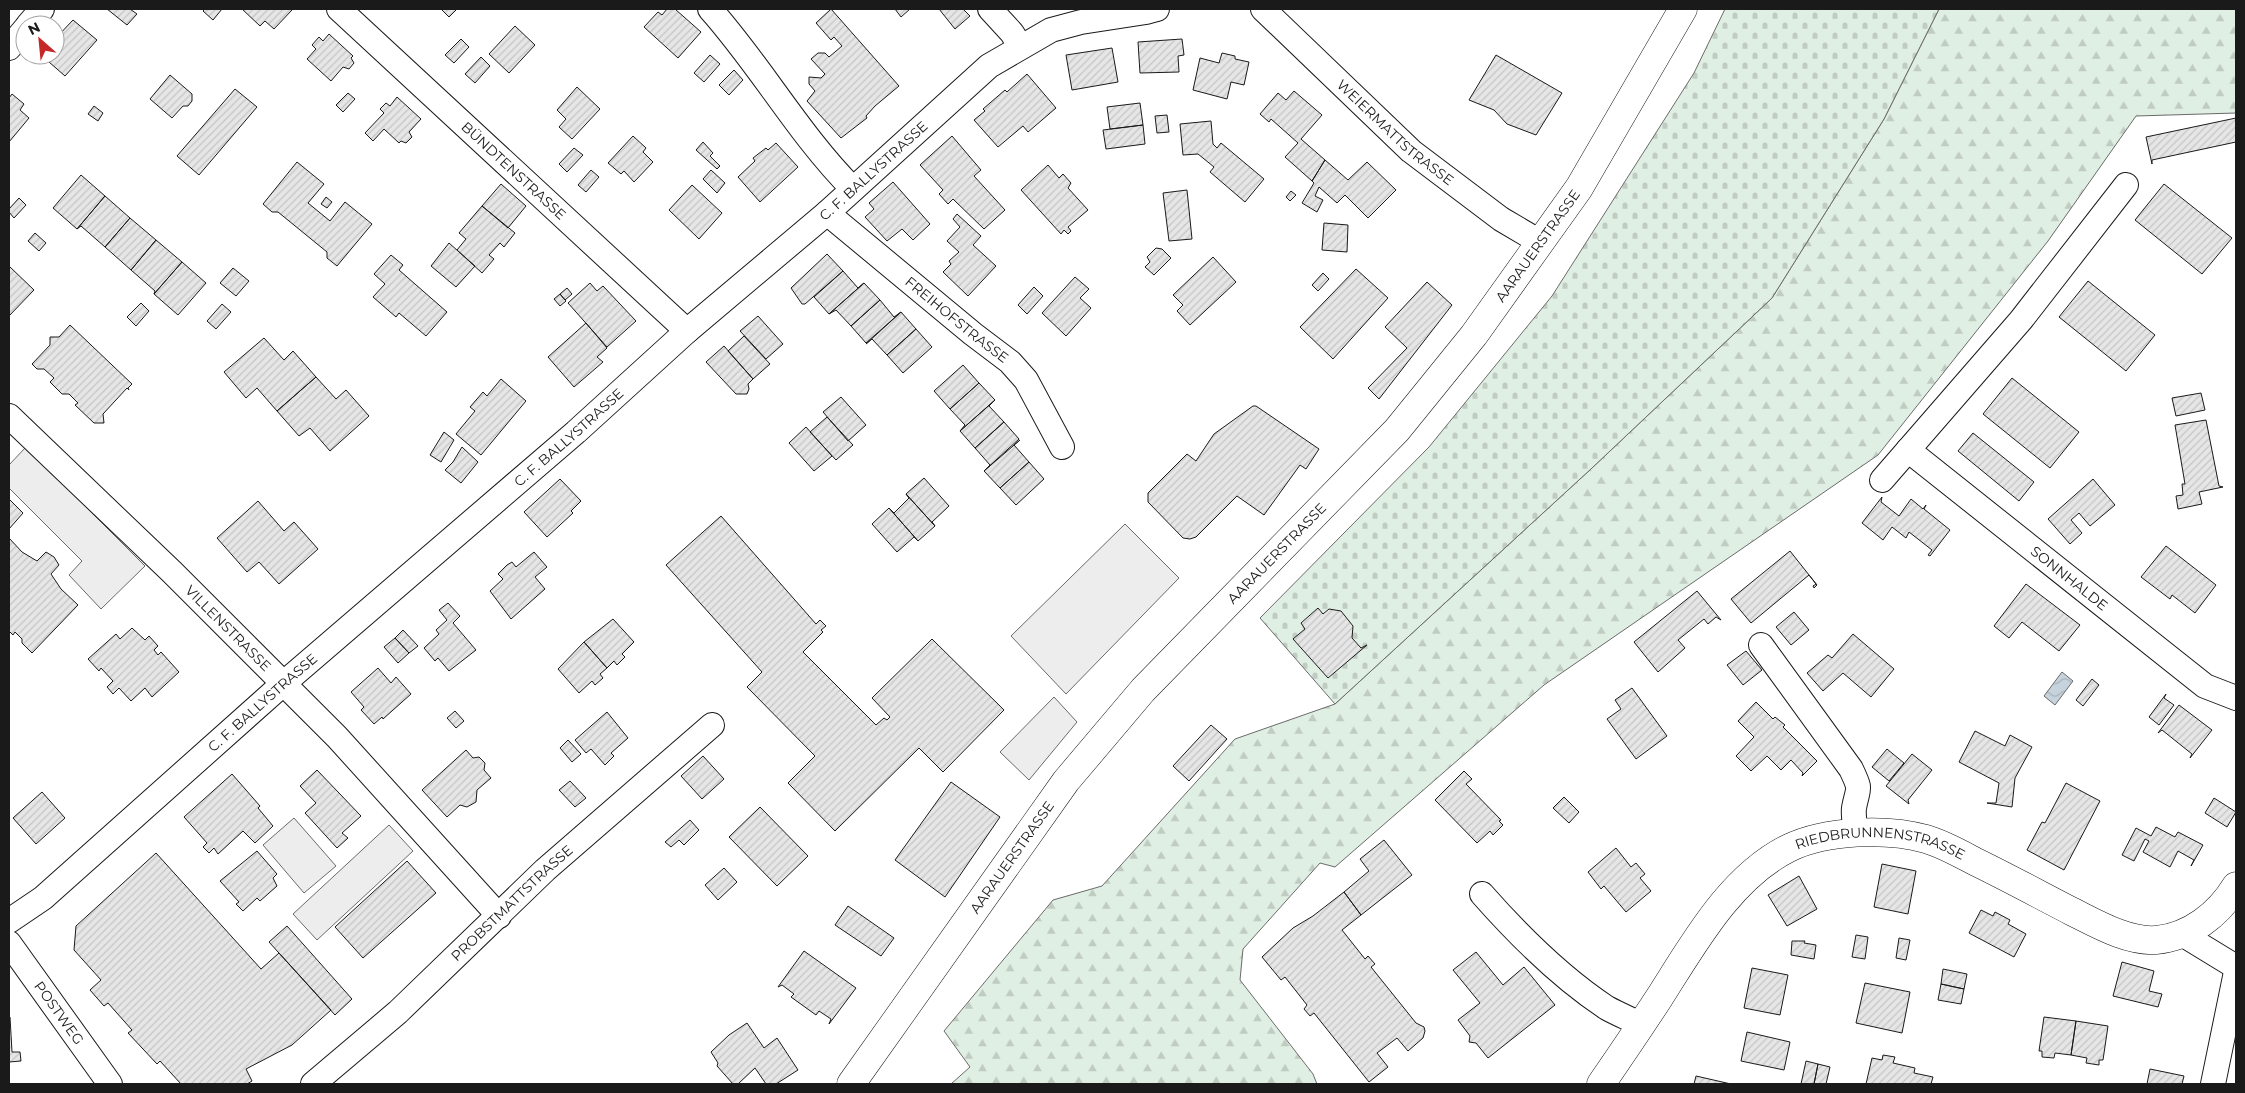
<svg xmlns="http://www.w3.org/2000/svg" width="2245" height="1093" font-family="Montserrat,sans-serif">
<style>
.forest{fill:url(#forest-firs);stroke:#6a6a6a}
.cemetery{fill:url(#cemetery-stones);stroke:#6a6a6a}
.parking{fill:#ededed;stroke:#6a6a6a}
.water{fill:url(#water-waves);stroke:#6a6a6a}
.building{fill:url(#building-hatch);stroke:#1a1a1a}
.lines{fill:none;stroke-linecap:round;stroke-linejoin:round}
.street-casing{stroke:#1a1a1a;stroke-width:26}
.secondary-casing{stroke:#1a1a1a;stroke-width:29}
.primary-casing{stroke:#1a1a1a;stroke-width:29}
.street{stroke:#fff;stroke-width:24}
.secondary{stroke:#fff;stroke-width:28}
.primary{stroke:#fff;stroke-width:28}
.labels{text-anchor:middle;stroke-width:4;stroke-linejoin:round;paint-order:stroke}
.street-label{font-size:14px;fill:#1a1a1a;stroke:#fff}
</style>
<defs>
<pattern id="forest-firs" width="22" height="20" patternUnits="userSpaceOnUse" patternTransform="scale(1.25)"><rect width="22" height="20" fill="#e0efe3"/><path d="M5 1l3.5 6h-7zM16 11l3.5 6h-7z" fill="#c0ccc2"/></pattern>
<pattern id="cemetery-stones" width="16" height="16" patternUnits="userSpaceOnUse" patternTransform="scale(1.25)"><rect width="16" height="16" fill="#e0efe3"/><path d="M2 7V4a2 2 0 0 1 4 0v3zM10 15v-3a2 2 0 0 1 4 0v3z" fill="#c0ccc2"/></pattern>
<pattern id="water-waves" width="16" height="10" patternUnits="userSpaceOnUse" patternTransform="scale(1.25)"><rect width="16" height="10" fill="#c6d2dc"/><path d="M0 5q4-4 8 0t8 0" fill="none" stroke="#aab4bc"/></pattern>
<pattern id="building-hatch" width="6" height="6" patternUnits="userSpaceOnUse" patternTransform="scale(1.25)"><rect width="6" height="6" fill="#e6e6e6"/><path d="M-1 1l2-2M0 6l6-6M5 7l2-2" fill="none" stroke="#c5c5c5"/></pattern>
</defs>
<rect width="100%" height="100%" fill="#fff"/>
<!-- forest -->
<path class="forest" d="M1939,9H2236V113L2136,116L2048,241L1878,455L1544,685L1335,867L1320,863L1243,949L1240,980L1313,1074L1317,1084H951L970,1067L944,1031L1053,900L1102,886L1235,739L1335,704L1592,468L1772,298L1884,119Z"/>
<!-- cemetery -->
<path class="cemetery" d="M1725,9H1939L1884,119L1772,298L1592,468L1335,704L1260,618L1429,447L1552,296L1694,73Z"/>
<!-- parking -->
<path class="parking" d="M26,447L145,566L101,609L69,575L82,561L9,488V465Z
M1125,524L1179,578L1066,694L1011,636Z
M1054,697L1077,722L1029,780L1000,752Z
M294,818L336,866L304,893L263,845Z
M389,825L413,851L317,940L293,914Z"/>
<!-- water -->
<path class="water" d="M2062,672L2073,681L2055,705L2044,696Z"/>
<!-- building -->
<path class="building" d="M107,9H130L137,14L127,25Z
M205,9H222L213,20L203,11Z
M242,9H291L292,10L274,29L265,21L260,26Z
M441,9H457L449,17Z
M667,9H675L701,32L678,58L644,27L658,12L662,15Z
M831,9L899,86L875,106L866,116L867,118L841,138L807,101L815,91L809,84V77L821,78L825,74L811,59L818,53H825L829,57L842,46L834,37L831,40L816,23Z
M895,9H910L901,17Z
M939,9H963L970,16L955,29Z
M73,20L97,40L65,76L41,55H55V39Z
M515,26L535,45L509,73L489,54Z
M329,34L353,56L351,58L354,63L349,69L343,67L331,81L307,59L316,49L312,45L319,37L323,41Z
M461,39L469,47L454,63L445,55Z
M1182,39L1184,55L1178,56L1179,72L1140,73L1138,42Z
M1112,48L1118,82L1072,90L1066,55Z
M1222,53L1235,56V59L1249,62L1244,85L1231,82L1227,99L1193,90L1200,58L1219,63Z
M710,55L720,64L704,82L694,73Z
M1496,55L1562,93L1536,135L1507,124L1494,110L1469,100Z
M481,57L490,66L475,83L465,74Z
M734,70L743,80L729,95L719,85Z
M1027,74L1056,108L1028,132L1023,126L998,147L974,120L985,111L983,109L1005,90L1007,92Z
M170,75L192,94V101L188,106H183L172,118L150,99Z
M577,87L600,109L572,139L559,127L566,119L557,110Z
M235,89L257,107L199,175L177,156Z
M1294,91L1322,115L1301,139L1325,160L1312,181L1285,157L1298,143L1271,119L1269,122L1260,114L1278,93L1286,100Z
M348,93L355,99L343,112L336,105Z
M12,94L24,104L20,110L29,118L9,142V98Z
M397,97L421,119L409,132L412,137L406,143L401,141L399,143L384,129L373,141L365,133L384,113L380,109L386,103L390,106Z
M1140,103L1143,125L1110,129L1107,107Z
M94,106L103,113L98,121L88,114Z
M1167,115L1169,132L1157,133L1155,116Z
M2236,118V142L2152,160V164L2146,137Z
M1211,121L1213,144L1217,148L1221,143L1264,179L1245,202L1210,172L1214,167L1198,154L1183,155L1180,124Z
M1143,125L1145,144L1106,149L1103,130Z
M633,136L646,148L643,152L653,162L634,182L624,171L621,174L608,163Z
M952,136L981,170L974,176L1005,210L984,229L953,199L948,204L939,194L943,190L920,165Z
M703,142L713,153L710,156L720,166L717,169L696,150Z
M776,143L798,167L760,202L738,177L755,161L753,158L766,148L768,150Z
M574,148L583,155L567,172L559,164Z
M1325,160L1348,180L1367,162L1396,190L1368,218L1345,195L1337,203L1319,187L1315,196L1323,200L1317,212L1302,203L1314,183L1312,181Z
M297,162L324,184L308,203L330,221L345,202L372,224L337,266L327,258V252L278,212H272L263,204Z
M1048,165L1059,178L1063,174L1071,183L1068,188L1088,210L1068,227L1071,231L1068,234L1064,230L1061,234L1021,190Z
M591,170L599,177L586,192L578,185Z
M711,170L725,183L717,193L703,179Z
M81,175L105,196L77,229L53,208Z
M893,182L930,224L913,240L902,229L887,241L865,217L874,209L869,203Z
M501,184L526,206L508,228L482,206Z
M2164,184L2232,238L2202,274L2135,220Z
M692,185L722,213L699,239L669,210Z
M1187,190L1192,239L1169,241L1163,193Z
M1291,191L1296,195L1290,201L1286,197Z
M105,196L130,218L105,247L81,226L77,229Z
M326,197L332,202L327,208L321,204Z
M19,198L26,205L14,218L9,212V209Z
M482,206L515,233L504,247L500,243L489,255L494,259L482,273L457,250L466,239L459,233Z
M957,214L981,236L973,245L996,266L968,296L943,272L951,264L949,261L959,252L947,241L960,227L953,219Z
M130,218L156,240L131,270L105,247Z
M1324,223L1348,225L1347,252L1322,250Z
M35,233L46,243L39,251L28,241Z
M156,240L182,262L154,294L155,291L131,270Z
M449,243L475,266L456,287L431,266Z
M1156,248L1162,249L1171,258L1154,275L1145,267L1150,262L1147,257Z
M827,254L843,271L805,304H802L791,288Z
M391,255L403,265L399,270L447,312L426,336L399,313L396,317L373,297L385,284L374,274Z
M1213,257L1236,282L1190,325L1177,311L1183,305L1173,295Z
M182,262L206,283L178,315L154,294Z
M9,266L34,290L9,316Z
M233,268L249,281L236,296L220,283Z
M1356,269L1388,298L1333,359L1300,327Z
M843,271L858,288L864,283L829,314L814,297Z
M1323,273L1329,279L1318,291L1312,285Z
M1075,277L1089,289L1080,298L1091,308L1066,336L1042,313Z
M2088,281L2155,335L2126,371L2059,317Z
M1427,282L1452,305L1379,399L1368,388L1407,348L1385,327Z
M590,283L597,291L603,286L636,321L607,347L568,303Z
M864,283L880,300L851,326L836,310L829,314Z
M1034,287L1043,296L1027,314L1018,305Z
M567,288L572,294L565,300L560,294Z
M560,294L566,301L560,306L554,299Z
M880,300L894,317L901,312L866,343L851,326Z
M141,303L149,311L136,326L127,317Z
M222,304L231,312L216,329L207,321Z
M901,312L916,329L887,355L872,339L866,344Z
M758,316L783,344L766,359L740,331Z
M586,323L607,348L597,357L603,362L574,387L548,357Z
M70,325L132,384L128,388L129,390L127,388L103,414L104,423H94L75,405L78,403L69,394H62L50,382L54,378L44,369H37L32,364L50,345V337H59Z
M916,329L932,347L903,373L887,355Z
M744,336L770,364L753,379L728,351Z
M264,338L284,360L293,351L316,377L277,411L257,388L246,398L224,372Z
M724,346L753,379L748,384L749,389L747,394H736L706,362Z
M963,365L979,383L950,409L934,391Z
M316,377L336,399L346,390L369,416L330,451L310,428L299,436L277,411Z
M2012,378L2079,432L2050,468L1983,414Z
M501,379L526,401L481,455L456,434L475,411L470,407L483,392L487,396Z
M979,383L995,400L960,431L965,425L950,409Z
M2201,393L2205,410L2176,416L2172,398Z
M841,397L866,425L848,441L823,412Z
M995,400L989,406L1004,422L975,448L960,431Z
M1253,406H1256L1319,449L1306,469L1300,465L1264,515L1237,496L1196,537L1190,539L1183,538L1148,502V493L1187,454L1196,461L1214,434Z
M827,417L853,445L836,460L810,432Z
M2206,420L2219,486L2223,487L2199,492L2202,504L2178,509L2176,496L2183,495L2182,484H2185L2175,425Z
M1004,422L1019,439L984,471L990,465L975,448Z
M806,427L832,456L814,471L789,443Z
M444,432L454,440L441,462L430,455Z
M1973,433L2034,482L2019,501L1958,451Z
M1020,440L1014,445L1029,462L1000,488L984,471Z
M462,447L478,462L461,483L445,470L453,462Z
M1029,462L1044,479L1016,505L1000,488Z
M924,478L949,506L932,522L935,526L906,494Z
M560,479L581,501L571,511L573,513L547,537L524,512Z
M2093,479L2115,505L2090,526L2079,513L2071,520L2082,533L2070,544L2048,519Z
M906,494L935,526L918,541L889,508L894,513L909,498Z
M1882,497L1881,502L1899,516L1911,499L1923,509L1926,505L1924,509L1950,530L1930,556L1928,555L1932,550L1909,532L1906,538L1892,527L1883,540L1862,523Z
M9,499L23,513L9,529Z
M258,501L284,531L294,522L318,549L279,584L259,562L247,572L217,538Z
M889,508L918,541L914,537L897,552L872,524Z
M721,516L816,624L820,620L826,626L821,630L823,632L803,652L876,725L884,718L887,720L890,717L872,698L932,639L1004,710L943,772L919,748L835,831L788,783L815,756L747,687L762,672L666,565Z
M9,538L22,552L37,561L46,552L54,557L59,565L51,574L61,589L78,605L32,653L22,643V639L15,632L13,635L9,631Z
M2166,546L2216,585L2195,613L2172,595L2170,599L2141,577Z
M1790,551L1817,585L1814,588L1813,586L1816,584L1809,575L1751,623L1731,599Z
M534,552L547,567L535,577L545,589L511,619L490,591L503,579L498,574L507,565L512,562L516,567Z
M2026,584L2080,625L2059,651L2022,622L2009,638L1994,626Z
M1697,591L1721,620L1716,617L1708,624L1704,619L1678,640L1685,648L1658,672L1634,642Z
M448,603L460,616L453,623L476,650L449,671L438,658L435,661L424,648L439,634L436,630L447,620L439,610Z
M1318,608L1323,614L1329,609L1341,611L1353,626L1352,638L1361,648L1367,645L1328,678L1293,639L1305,629L1301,623Z
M1794,612L1809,630L1791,645L1776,627Z
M613,619L634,642L622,654L625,657L617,665L614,661L607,668L584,642Z
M132,628L145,640L149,636L158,646L154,650L158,655L161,652L179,672L152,697L145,688L131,701L119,688L113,694L107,687L113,681L101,668L99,671L88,659L116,634L120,639Z
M403,630L418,646L409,653L395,638Z
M1853,634L1894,669L1871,697L1843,673L1823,691L1807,673L1828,655L1832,658Z
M395,638L409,653L398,663L384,647Z
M584,642L607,668L600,674L603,678L595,685L592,681L579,693L558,669Z
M1746,651L1762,670L1743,685L1727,665Z
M378,668L391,683L396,677L411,694L383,719L382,717L374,724L361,710L364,707L351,692Z
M2092,679L2099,685L2083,706L2076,700Z
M1632,688L1667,736L1636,759L1607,719L1621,709L1615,700Z
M2166,694L2164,698L2174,705L2159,725L2149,717Z
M1756,702L1773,719L1775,717L1785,725L1783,727L1817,761L1802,776L1803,773L1791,760L1781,770L1767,756L1751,771L1736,756L1754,737L1738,721Z
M2179,705L2212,730L2190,758L2192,754L2162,730L2158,733Z
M455,711L464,721L456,728L447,718Z
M607,712L628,738L611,753L614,756L605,765L591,749L586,753L575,740Z
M1211,725L1227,739L1189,781L1173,766Z
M1975,731L2005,746L2010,735L2032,747L2015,778L2012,807L1987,803H1996L1999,783L1959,762Z
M568,740L581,754L572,762L560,748Z
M1887,749L1904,763L1889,781L1872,767Z
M466,750L473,758L479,757L485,763L484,770L491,778L477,790L476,802L467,807L460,805L447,817L422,790Z
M1912,754L1932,770L1908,800L1909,804L1886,786Z
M703,756L724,779L702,799L681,776Z
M317,770L361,816L342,833L348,838L337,848L305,813L316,803L300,786Z
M1464,771L1472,779L1466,784L1501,820L1499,821L1503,825L1493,835L1490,831L1477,843L1435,800Z
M232,774L260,806L258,808L273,826L255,843L243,831L218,854L214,848L209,853L203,847L207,843L184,817Z
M570,781L586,798L575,807L559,790Z
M951,782L1000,817L945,897L895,860Z
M2066,783L2100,801L2064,870L2027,850L2042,822L2045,823Z
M42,792L65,818L36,844L13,818Z
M1564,797L1579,812L1569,823L1553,808Z
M2214,798L2236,812L2227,827L2205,813Z
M760,807L808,856L777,886L729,837Z
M690,820L699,830L684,845L679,840L671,847L665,842Z
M2156,827L2175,837L2178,832L2203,845L2191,866L2194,860L2178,851L2170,867L2143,852L2149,841L2145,839L2134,861L2122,855L2136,828L2151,836Z
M1384,840L1412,875L1361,915L1344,892L1369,871L1360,859Z
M1616,848L1631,867L1636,863L1645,874L1640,878L1651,891L1626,912L1604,886L1601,889L1588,872Z
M257,851L277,874L273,878L277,886L260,901L257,898L243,911L236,904L239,902L220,881Z
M156,853L261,969L279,953L331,1010L292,1045L246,1069L252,1081L247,1084H181L160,1061L157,1064L128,1033L132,1030L108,1003L104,1006L90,990L101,980L74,950L76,926Z
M407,861L436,893L363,958L335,927Z
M1882,864L1916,871L1908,914L1874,907Z
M724,868L737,882L718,900L705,885Z
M1799,876L1817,909L1787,926L1768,895Z
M1344,892L1361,915L1342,930L1365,959L1368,956L1375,964L1371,967L1416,1023L1424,1027L1425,1031L1423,1038L1408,1051L1397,1038L1377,1053L1388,1067L1369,1082L1314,1013L1310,1016L1304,1009L1307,1005L1285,977L1281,980L1262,957L1293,928L1313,916Z
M848,906L894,938L881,956L835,925Z
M1981,910L1993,916L1995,912L2010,920L2008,924L2026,934L2014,957L1969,933Z
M287,926L352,999L335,1015L269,942Z
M1856,935L1868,937L1865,959L1852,957Z
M1899,938L1910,940L1906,960L1896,958Z
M1792,941H1805L1804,943L1816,945L1814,959L1791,955Z
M804,951L856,988L829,1024L831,1019L819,1011L816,1015L791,997L794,994L782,985L778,987Z
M1476,952L1503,985L1524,967L1555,1005L1488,1058L1476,1043L1469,1042L1470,1036L1458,1020L1480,1003L1453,970Z
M2122,962L2154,971L2149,991L2162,994L2158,1007L2113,996Z
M1752,968L1788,975L1780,1015L1744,1008Z
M1943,969L1967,974L1964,989L1941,984Z
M1865,983L1910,992L1902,1033L1856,1023Z
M1941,984L1964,989L1961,1004L1938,1000Z
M9,1017H10L12,1052H20L21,1061L9,1062Z
M2044,1017L2076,1021L2071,1055L2055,1053L2054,1058L2042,1057V1051H2039Z
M2076,1021L2108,1026L2103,1060H2099V1065L2086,1063L2087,1058L2071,1055Z
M747,1023L764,1048L777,1038L798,1070L776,1084H766L755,1068L738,1084H733L717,1066L718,1063L711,1052L729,1035Z
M1747,1032L1790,1042L1784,1070L1741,1061Z
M1883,1055L1895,1057L1893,1063L1915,1068L1914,1073L1933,1077L1931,1084H1866L1872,1058L1882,1060Z
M1806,1061L1818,1064L1814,1084H1801Z
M1818,1064L1830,1067L1826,1084H1814Z
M2150,1069L2184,1076L2182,1084H2147Z
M1696,1076L1731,1084H1694Z"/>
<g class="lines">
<defs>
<g id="street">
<path id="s1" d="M339,9L687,331"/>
<path d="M710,9C761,66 799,135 853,189"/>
<path d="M990,9L1012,33L1020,46"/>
<path id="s2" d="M1263,9L1411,151L1501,219L1540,242"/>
<path d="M28,25L42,9"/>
<path d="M9,48L25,29"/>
<path id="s3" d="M827,213L973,334L1010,362L1026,380L1062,447"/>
<path id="s4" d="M9,416L172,572L337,737L499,916"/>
<path id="s5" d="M1908,450L2205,686L2236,698"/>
<path d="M1882,480L2021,320L2126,185"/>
<path d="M1761,645L1851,769C1862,792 1858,786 1854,808C1853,815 1855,825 1856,833"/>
<path d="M1482,894C1519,936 1560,977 1607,1008C1618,1014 1630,1019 1642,1025"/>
<path id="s6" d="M9,921L43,898L284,683L576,432L687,331L827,213L989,66L1051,30L1081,22L1146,12L1157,9"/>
<path d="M2182,934L2236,967"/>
<path id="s7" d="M9,943L110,1084"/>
<path id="s8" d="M313,1084L398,1012L545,870L712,725"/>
<path d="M2213,1084L2236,972"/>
</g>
<g id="secondary">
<path id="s9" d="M1601,1084C1621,1055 1640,1027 1659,998C1693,945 1730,877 1789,848C1826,830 1887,828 1926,839C1943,844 1959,853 1974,861C2007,877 2040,895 2073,912C2097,924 2128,942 2156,940C2190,937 2219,914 2236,886"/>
</g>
<g id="primary">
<path id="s10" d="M851,1084L1066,781L1143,690L1397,430L1474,335L1579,188L1683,9"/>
</g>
</defs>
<!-- street casing -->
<use href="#street" class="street-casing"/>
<!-- secondary casing -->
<use href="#secondary" class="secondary-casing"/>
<!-- primary casing -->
<use href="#primary" class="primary-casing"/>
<!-- street -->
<use href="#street" class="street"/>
<!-- secondary -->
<use href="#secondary" class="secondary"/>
<!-- primary -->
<use href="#primary" class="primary"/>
</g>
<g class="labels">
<!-- street labels -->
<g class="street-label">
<text dy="5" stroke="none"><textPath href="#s2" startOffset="181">WEIERMATTSTRASSE</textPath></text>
<text dy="5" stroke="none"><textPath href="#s1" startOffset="238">BÜNDTENSTRASSE</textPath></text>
<text dy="5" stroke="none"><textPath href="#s6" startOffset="1145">C. F. BALLYSTRASSE</textPath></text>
<text dy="5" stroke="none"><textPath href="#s10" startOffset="1086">AARAUERSTRASSE</textPath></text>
<text dy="5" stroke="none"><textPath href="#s3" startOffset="168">FREIHOFSTRASSE</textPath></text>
<text dy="5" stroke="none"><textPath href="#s6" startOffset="740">C. F. BALLYSTRASSE</textPath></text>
<text dy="5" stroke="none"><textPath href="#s10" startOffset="682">AARAUERSTRASSE</textPath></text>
<text dy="5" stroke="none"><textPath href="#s5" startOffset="206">SONNHALDE</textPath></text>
<text dy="5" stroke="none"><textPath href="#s4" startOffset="305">VILLENSTRASSE</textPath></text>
<text dy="5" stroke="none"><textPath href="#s6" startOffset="335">C. F. BALLYSTRASSE</textPath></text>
<text dy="5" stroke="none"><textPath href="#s9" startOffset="399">RIEDBRUNNENSTRASSE</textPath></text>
<text dy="5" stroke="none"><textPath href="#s10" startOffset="278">AARAUERSTRASSE</textPath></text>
<text dy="5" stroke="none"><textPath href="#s8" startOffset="269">PROBSTMATTSTRASSE</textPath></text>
<text dy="5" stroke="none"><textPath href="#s7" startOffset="86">POSTWEG</textPath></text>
</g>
</g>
<!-- border -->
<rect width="2245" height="1093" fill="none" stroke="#1a1a1a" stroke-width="20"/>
<!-- north arrow -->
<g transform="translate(40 40) rotate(333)"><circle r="24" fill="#ffffff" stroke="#a3a3a3"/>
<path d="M0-4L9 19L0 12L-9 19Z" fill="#c62828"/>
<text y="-8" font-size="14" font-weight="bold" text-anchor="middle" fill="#1a1a1a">N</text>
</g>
</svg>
